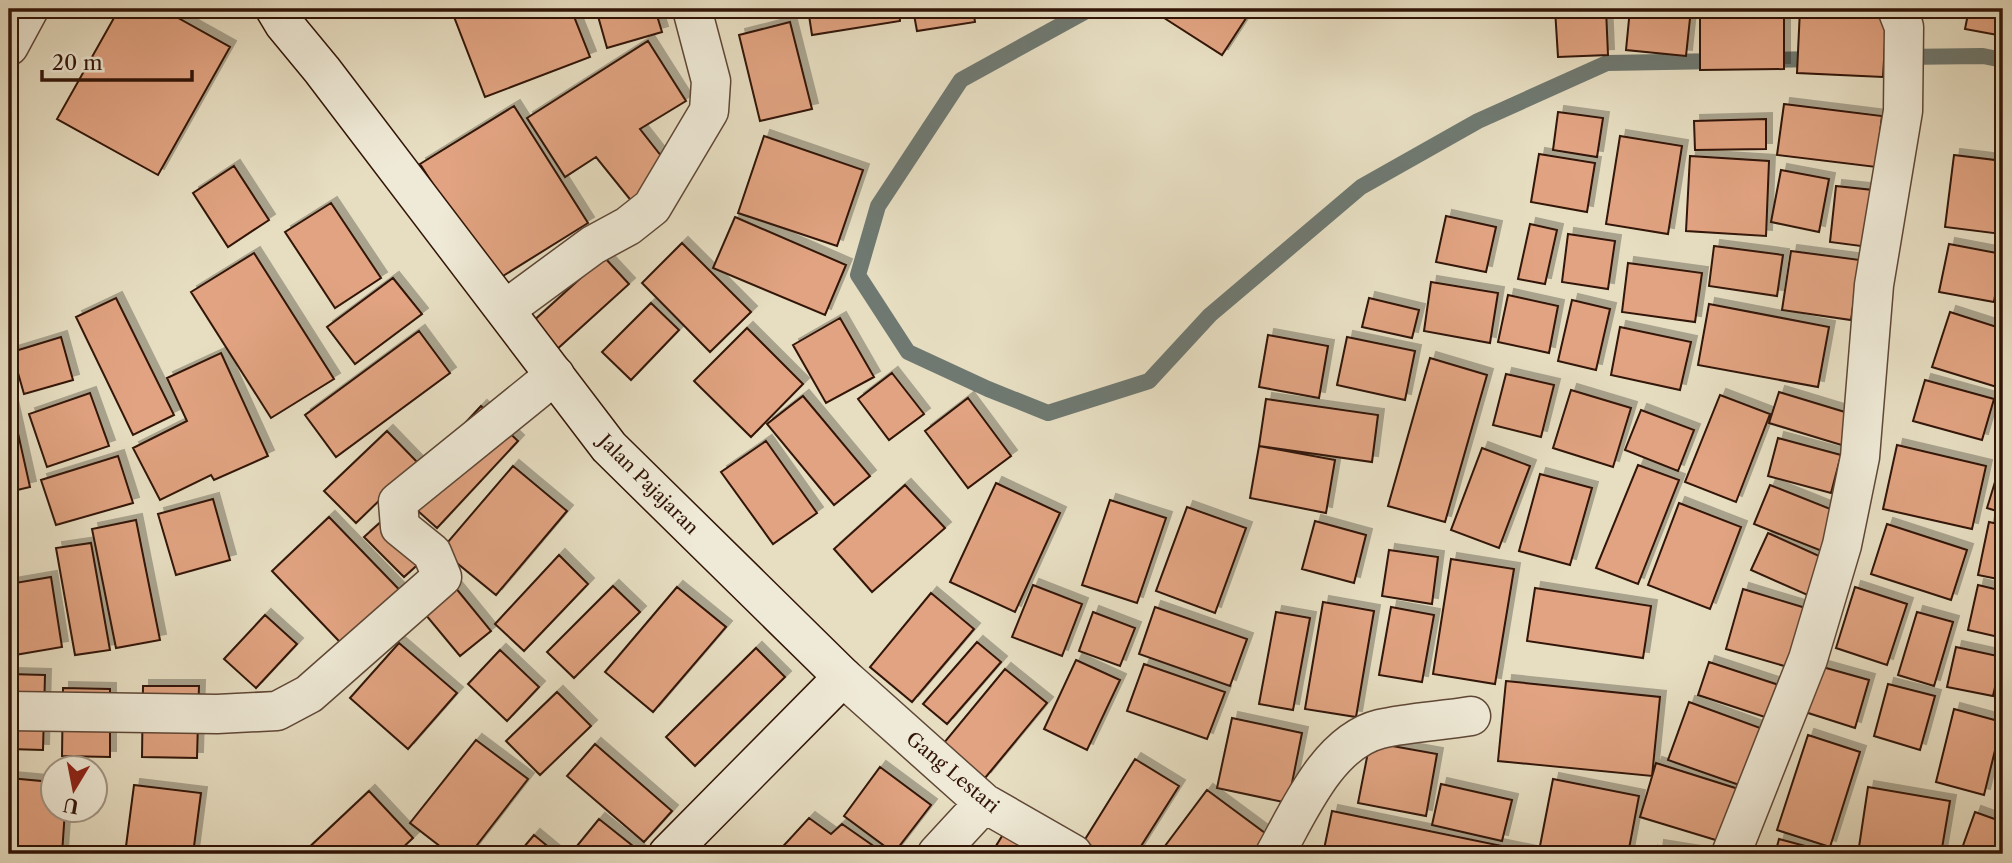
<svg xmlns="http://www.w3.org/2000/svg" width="2012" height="863" font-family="'Libre Caslon Text',serif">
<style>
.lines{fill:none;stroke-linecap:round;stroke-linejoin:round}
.stream{stroke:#6f7971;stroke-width:16}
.building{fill:#e1a381;stroke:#321507;stroke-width:2;filter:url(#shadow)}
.street-casing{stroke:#5f4736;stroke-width:41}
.secondary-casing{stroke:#321507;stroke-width:41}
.street{stroke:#efead7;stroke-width:38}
.secondary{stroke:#efead7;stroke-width:38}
.labels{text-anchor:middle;stroke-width:5;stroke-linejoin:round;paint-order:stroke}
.street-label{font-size:19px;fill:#321507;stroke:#efead7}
</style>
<defs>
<filter id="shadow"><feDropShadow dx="6" dy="-6" stdDeviation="0" flood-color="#0004"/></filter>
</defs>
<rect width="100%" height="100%" fill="#e7dec2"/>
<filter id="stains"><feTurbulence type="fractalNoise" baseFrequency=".00286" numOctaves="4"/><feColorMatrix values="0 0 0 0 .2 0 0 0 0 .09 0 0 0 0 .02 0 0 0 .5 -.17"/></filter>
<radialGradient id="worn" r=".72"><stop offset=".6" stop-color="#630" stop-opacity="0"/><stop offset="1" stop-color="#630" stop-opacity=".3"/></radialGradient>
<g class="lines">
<!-- stream -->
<path class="stream" d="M1090,9L961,80L878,206L858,275L908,352L988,389L1048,413L1149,381L1210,315L1361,187L1478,121L1607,63L1721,61
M1901,57L1983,56L2003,60
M1765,60L1819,59"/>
</g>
<!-- building -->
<path class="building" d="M119,9H162L230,47L158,175L57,119Z
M451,9H571L590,57L485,97Z
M596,9H655L662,32L607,48Z
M808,9H899L900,21L812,35Z
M913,9H973L975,22L917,31Z
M1165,9H1252L1222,55L1161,16Z
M1555,9H1606L1608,55L1558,57Z
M1630,9H1691L1686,56L1626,50Z
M1700,9H1784V69L1700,70Z
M1800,9H1887L1883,77L1797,73Z
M1969,9H2003V36L1965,29Z
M790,22L812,109L760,121L739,35Z
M648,41L686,101L640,129L673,171L633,203L596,157L565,177L527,118Z
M1784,104L1882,116L1876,167L1777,155Z
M514,106L588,223L495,281L420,164Z
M1558,112L1603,118L1597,157L1553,150Z
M1766,119V149L1695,150L1694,121Z
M764,136L863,170L837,246L738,213Z
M1620,136L1682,146L1668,234L1606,224Z
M1539,154L1595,163L1587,212L1531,202Z
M1954,155L2003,161V214L2001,234L1945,227Z
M1690,156L1769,161L1766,236L1686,231Z
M234,166L269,220L228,247L193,193Z
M1781,170L1829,179L1819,232L1771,222Z
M1836,186L1882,191L1876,248L1830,242Z
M331,203L381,278L335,308L285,232Z
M1446,216L1496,227L1486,272L1436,262Z
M735,217L846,265L825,315L713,268Z
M1530,224L1557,230L1545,284L1518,279Z
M1568,234L1615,241L1608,289L1562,282Z
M682,243L751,312L710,352L642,283Z
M1949,244L2002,254L1994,302L1939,292Z
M1714,246L1783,255L1777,296L1709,286Z
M1791,251L1860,260L1851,320L1782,310Z
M254,253L334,379L271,418L191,292Z
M604,257L629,284L555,351L530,324Z
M1628,263L1702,273L1695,322L1622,312Z
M393,278L422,314L355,364L327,327Z
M1431,282L1498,293L1490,343L1424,331Z
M1508,295L1558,306L1549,353L1498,342Z
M116,298L174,415L133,435L76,317Z
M1369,298L1419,310L1412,338L1362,327Z
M1572,300L1610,309L1596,370L1558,361Z
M651,303L679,330L631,380L602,352Z
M1709,304L1829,327L1818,387L1698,365Z
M1950,312L2003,329V378L2000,388L1932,367Z
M840,318L874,377L826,403L793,345Z
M1620,327L1691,342L1680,390L1611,375Z
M747,328L803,384L751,437L694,381Z
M419,331L450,373L336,457L305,415Z
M1268,335L1328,346L1319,398L1259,387Z
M61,337L73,380L24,394L12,352Z
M1347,337L1415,351L1405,400L1337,385Z
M221,353L268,456L214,480L211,475L160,500L133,448L187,421L167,378Z
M1430,358L1487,375L1445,522L1388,506Z
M892,373L924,414L889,440L858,399Z
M1506,374L1554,385L1541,437L1493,425Z
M1925,380L1994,399L1982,440L1913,421Z
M1571,390L1631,408L1613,467L1553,448Z
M1779,392L1858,416L1848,447L1769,423Z
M9,393L30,487L9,492Z
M90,393L109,446L47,467L29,414Z
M1720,395L1770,414L1736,502L1685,482Z
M803,396L870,476L834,505L767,424Z
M968,398L1011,456L968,488L925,431Z
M1266,399L1378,415L1372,462L1259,446Z
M481,406L518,441L437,528L399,494Z
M1641,410L1694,430L1678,471L1625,450Z
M387,431L418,463L356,523L324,491Z
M1778,438L1841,455L1831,493L1768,476Z
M766,441L817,513L773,544L721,472Z
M1897,445L1986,466L1972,529L1883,509Z
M1259,446L1335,460L1326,513L1250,498Z
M1482,448L1530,466L1499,548L1451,530Z
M118,456L133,503L56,525L41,480Z
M2003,456V513L1987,508Z
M1638,465L1679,480L1638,584L1596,568Z
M513,466L567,511L496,595L441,550Z
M1540,474L1592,488L1570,565L1519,551Z
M996,483L1060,513L1015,612L950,582Z
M905,485L945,528L872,592L834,549Z
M1770,485L1843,514L1827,553L1754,524Z
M213,499L230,560L176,575L158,514Z
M1110,500L1166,518L1137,603L1082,585Z
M1679,503L1741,527L1710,609L1648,585Z
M1187,507L1246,528L1215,613L1156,591Z
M395,509L434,550L404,577L364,537Z
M329,517L417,608L359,662L272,571Z
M136,520L160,640L116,648L92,529Z
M1315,521L1366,535L1354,583L1302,569Z
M1989,522L2003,525V580L1978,575Z
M1887,524L1967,550L1951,600L1871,574Z
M1768,533L1828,560L1812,597L1751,570Z
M91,543L110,650L75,655L56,548Z
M1389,550L1438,557L1432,604L1382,596Z
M559,555L588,584L524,651L495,624Z
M1451,559L1514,569L1495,684L1433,674Z
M441,570L491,631L460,656L410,596Z
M51,577L62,647L9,656V584Z
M1033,585L1082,604L1062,656L1012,637Z
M1978,585L2003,591V638L1968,630Z
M613,586L640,612L574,678L547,652Z
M677,587L726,627L653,712L605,672Z
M1855,587L1907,604L1887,665L1836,648Z
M1535,588L1651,606L1643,658L1527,641Z
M1743,589L1809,609L1791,668L1726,649Z
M931,593L974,629L912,702L870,667Z
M1323,602L1374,611L1356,717L1305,709Z
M1155,607L1247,639L1230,686L1139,654Z
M1391,607L1434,615L1422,682L1379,675Z
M1093,612L1135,628L1120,666L1079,651Z
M1276,612L1310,618L1293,710L1259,704Z
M1917,612L1953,622L1934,686L1898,675Z
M265,615L297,644L256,688L224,659Z
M977,642L1001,662L947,724L923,704Z
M399,643L457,693L408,749L350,698Z
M1956,647L2002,657L1993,696L1947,687Z
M756,648L785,677L695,766L666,737Z
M500,650L539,687L507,721L468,684Z
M1076,660L1120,680L1087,750L1044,729Z
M1709,662L1785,687L1774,720L1698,695Z
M1144,664L1225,692L1207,739L1127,711Z
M1819,666L1869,680L1855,728L1805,712Z
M1005,669L1047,703L985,778L943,744Z
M9,674L45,675L43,750L9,749Z
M1506,681L1660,697L1652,776L1498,761Z
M1888,684L1935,696L1920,750L1874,736Z
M143,686H199L197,758L142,757Z
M63,688L110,689V757L62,756Z
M557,692L591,726L540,775L506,741Z
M1689,702L1763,729L1742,786L1668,760Z
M1954,709L2002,722L1984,795L1936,782Z
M1232,718L1302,733L1288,803L1217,788Z
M1808,735L1860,752L1830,847L1777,830Z
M476,740L528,779L470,854H450L410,823Z
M1370,742L1437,754L1426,816L1358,803Z
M595,744L672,811L644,842L567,776Z
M1135,759L1179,786L1136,854H1104L1084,841Z
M1656,763L1748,792L1732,845L1640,817Z
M880,767L931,805L894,853L844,816Z
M9,778L52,782V810H65L62,854L9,851Z
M1553,779L1639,796L1628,854H1577L1540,846Z
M1441,784L1512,800L1502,841L1432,825Z
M134,785L201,793L193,854H125Z
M1868,787L1950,801L1941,854H1904L1859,847Z
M1207,790L1269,836L1255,854H1159Z
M369,791L413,838L396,854H302Z
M1332,811L1541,854H1323Z
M1975,812L2003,822V854H1960Z
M809,818L831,834L842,824L885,854H776Z
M599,819L643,854H575L572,852Z
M1007,828L1048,854H991Z
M534,835L557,854H518Z
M1779,839L1835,854H1775Z
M1658,846L1708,854H1657Z"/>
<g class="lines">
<defs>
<path id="street" d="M9,46L29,9
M506,309L593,245L628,226L652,207L709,111L711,81L692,9
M843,677L984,803L1073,854
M9,711L217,714L277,711L309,694L442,577L432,553L400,527L398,502L555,375
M937,854L984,803
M1275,854C1299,811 1328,742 1380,729C1410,722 1442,721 1471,716
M1731,854L1808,659L1842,545L1860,457L1874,285L1903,111L1904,27L1897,9"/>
<path id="secondary" d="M275,9L284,24L322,70L609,447L843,677L668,854"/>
</defs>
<!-- street casing -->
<use href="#street" class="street-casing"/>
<!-- secondary casing -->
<use href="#secondary" class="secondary-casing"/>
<!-- street -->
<use href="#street" class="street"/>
<!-- secondary -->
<use href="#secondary" class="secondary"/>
</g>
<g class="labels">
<!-- street labels -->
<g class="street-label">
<text transform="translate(649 484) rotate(45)" y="7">Jalan Pajajaran</text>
<text transform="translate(953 772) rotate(40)" y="7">Gang Lestari</text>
</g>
</g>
<!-- margin -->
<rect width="2012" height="863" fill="none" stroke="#e7dec2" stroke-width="35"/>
<rect x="10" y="10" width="1991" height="842" fill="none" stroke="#321507" stroke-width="3.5"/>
<rect x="18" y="18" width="1977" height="828" fill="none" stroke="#321507" stroke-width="2"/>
<!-- north arrow -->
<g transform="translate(74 789) rotate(190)"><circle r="33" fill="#efead7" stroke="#a39584" stroke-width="2"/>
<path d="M0-5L12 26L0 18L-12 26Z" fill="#8f2418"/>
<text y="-10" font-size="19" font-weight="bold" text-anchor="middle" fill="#321507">U</text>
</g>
<!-- scale -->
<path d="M42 70v10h150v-10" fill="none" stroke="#321507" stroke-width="3.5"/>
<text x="52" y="70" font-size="21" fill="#321507" stroke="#efead7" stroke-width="5" paint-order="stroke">20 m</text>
<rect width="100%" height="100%" filter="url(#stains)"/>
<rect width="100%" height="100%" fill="url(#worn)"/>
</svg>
